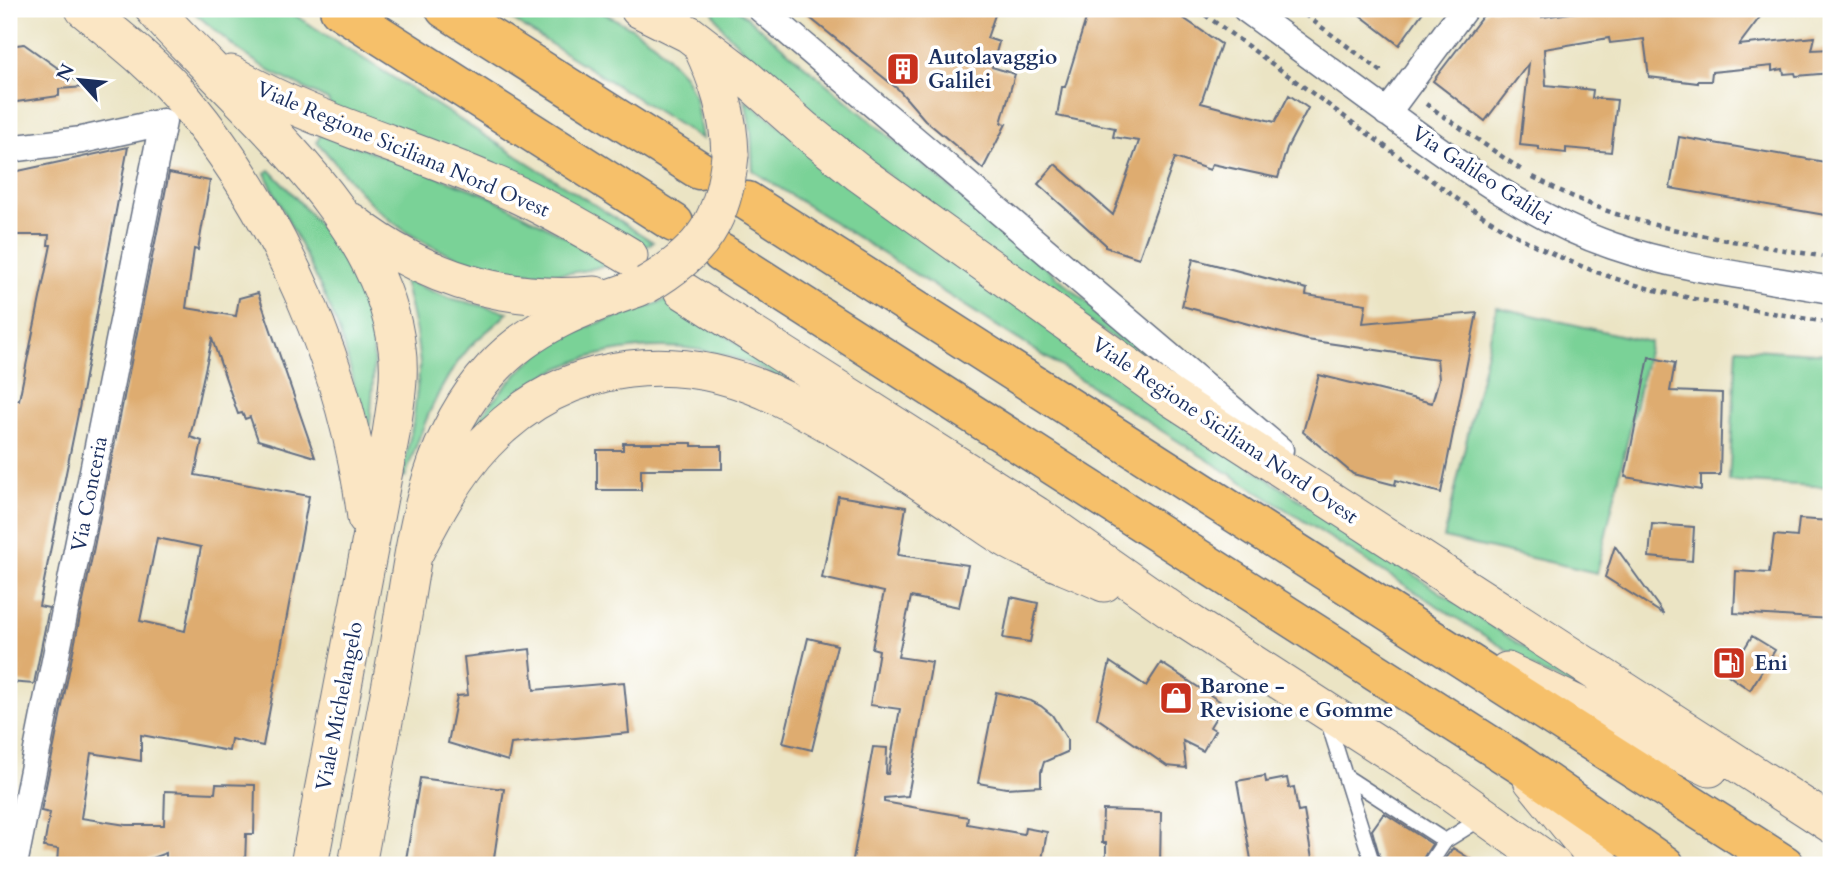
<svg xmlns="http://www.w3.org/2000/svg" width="1840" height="874" font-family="Cardo,serif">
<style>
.green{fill:#7ad297;stroke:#4a807a;stroke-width:2}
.building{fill:#deac6f;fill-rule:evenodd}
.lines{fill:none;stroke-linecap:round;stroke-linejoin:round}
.lane-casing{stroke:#646e82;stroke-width:17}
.street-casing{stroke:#646e82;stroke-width:29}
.secondary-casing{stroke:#646e82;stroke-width:39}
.primary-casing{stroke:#646e82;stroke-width:41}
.path{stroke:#646e82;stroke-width:4.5;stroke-dasharray:5 5;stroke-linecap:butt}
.lane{stroke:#fff;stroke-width:14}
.street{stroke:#fff;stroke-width:26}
.secondary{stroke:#fbe6c4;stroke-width:37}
.primary{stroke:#f6c06b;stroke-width:38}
.secondary-bridge-casing{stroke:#646e82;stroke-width:39;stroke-linecap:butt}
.secondary-bridge{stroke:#fbe6c4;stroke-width:37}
.labels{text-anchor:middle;stroke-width:7;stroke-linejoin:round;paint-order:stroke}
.poi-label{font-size:21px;font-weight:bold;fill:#1b2f5e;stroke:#fff;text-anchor:start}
.street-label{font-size:21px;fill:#1b2f5e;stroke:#fff}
</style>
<rect width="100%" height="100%" fill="#fff"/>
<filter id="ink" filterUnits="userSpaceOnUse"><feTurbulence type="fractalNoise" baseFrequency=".0143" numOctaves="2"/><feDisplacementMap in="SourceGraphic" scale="14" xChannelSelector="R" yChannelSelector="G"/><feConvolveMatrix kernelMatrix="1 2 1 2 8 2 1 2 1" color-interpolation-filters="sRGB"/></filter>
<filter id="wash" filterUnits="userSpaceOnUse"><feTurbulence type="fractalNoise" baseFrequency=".00686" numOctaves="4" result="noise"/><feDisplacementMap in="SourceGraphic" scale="28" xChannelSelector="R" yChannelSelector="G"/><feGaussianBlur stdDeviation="1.57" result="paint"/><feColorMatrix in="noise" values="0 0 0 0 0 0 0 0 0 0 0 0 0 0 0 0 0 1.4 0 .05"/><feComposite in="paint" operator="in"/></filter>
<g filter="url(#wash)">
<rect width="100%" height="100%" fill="#ebe4c4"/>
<!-- green -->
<path class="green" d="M190,9H285L653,242L642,249L330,105L328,100L271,72L237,49Z
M495,9H596L632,28L653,42L684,75L695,97L702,139Z
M711,9H737L1149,354L1166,375L944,221L767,75L724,30Z
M745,100L1192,429L1563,673L1576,689L1543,673L753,171L751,130Z
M321,133L487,195L615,263C599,267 583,272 567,273C499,278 424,254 374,206C353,186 336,163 317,142Z
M270,170C315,217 368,276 373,344C375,371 372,398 370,425L367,428L362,421C355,388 348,355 336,323C316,271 288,223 265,173Z
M404,280L449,298L508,312C497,325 480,335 468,349C436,387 421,431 405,477L402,476L413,423L420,364L416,332Z
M670,298L840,412C807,394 775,373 740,360C676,337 595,345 537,380C513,395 491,414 469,433C498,392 531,351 578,331C608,318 640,311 670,298Z
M1497,307L1650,342L1597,573L1444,538Z
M1737,348L1831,354V487L1729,481Z"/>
<g id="blocks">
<!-- building -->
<path class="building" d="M799,9H997L987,38L999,42L992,67L1015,74L1001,123L1006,124L983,169L925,120L899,90Z
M1089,9H1170L1221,44L1201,103L1275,122L1289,95L1308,108L1287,148L1278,178L1212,164L1210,170L1175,158L1139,258L1105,247V244L1038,184L1055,164L1113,215L1139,141L1113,137L1115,128L1057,116L1062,87H1065Z
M1352,9H1425L1399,45Z
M1488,9H1541L1542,17L1598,9H1766L1739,45L1815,37L1812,50L1831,49V73L1796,76L1795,73L1784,74L1783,69L1772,71V66L1712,72L1711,81H1698V83L1649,77L1644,39L1610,43L1609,38L1544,49L1546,85L1593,90L1592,98L1617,100L1611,152L1566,148V153L1539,150V147L1520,145L1529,63L1485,121L1433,81Z
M24,44L55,66L85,87L59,89V96L9,103V46Z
M1679,137L1831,163V216L1670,188Z
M128,147L78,414L39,606L49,608L34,684L9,682V399L19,400L51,245H48L49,235H9V173Z
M169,173L210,181L198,250L194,249L186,308L236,316L239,298L258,293L315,457L258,440L250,417L245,419L242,413L238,414L212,339L190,437L202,441L195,475L309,496L263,746L231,739L229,751L141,735V761L91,753L81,818L126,825H164L165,791L215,793L216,784L255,785L254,834H246L245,865H166V853L132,865H57L58,849L44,847L50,813L41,811ZM157,538L201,547L185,631L140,621Z
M1193,259L1307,289L1306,295L1366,304L1363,323L1477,313L1441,493L1396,480L1395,485L1353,474L1303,432L1319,375L1432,403L1439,379L1437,359L1307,340L1182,306Z
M1649,357L1675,363L1670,391L1722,393L1720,475H1701V490L1625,477Z
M623,443H692V446H722V469H641V490H597V450H623Z
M838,496L906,507L898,555L968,565L959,607L911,597L898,657L932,662L908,796L884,798V802L968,817L967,824L1024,834L1025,828L1047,832L1041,865H852L873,747L887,748L886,774H888L900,709L870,705L879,650L872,648L884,592L822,578Z
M1799,519L1831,521V619L1734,613L1736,571L1769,573L1774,535L1797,537Z
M1652,524L1694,527L1692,561L1649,557Z
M1615,546L1663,613V614L1605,577Z
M1011,597L1038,603L1030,642L1003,638Z
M1752,636L1775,650L1750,690L1728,675Z
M808,638L837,645L812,750L783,743Z
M530,649L534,690L624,682L629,733L511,744L508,761L448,743L457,696L468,695L464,657Z
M1110,662L1146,686L1161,663L1224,704L1210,727L1215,730L1203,751L1183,741L1186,768L1167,766L1097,718Z
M996,692L1031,701L1041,706L1052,715L1067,739V752L1044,762L1041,772V786L1006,788L978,783Z
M1265,776L1266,782L1287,778L1289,788L1294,787L1298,812L1304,811L1313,865H1252L1237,781Z
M420,778L504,789L493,865H405Z
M1103,810L1161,812L1160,865H1106V843H1102Z
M1384,813L1432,844L1419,865H1382L1372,830Z
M1453,848L1480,865H1440Z"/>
</g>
</g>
<g filter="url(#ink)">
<use href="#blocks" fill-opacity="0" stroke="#646e82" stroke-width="2"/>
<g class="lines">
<defs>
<path id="lane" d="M1328,722L1373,865
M1345,776L1445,841L1482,818
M1429,865L1445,841"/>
<path id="street" d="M761,9L1280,450
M1246,9C1297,46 1348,84 1399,121C1466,170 1534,219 1613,246C1683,270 1759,277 1831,290
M1387,113L1464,9
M9,149L82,140L163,122
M14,865L163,122"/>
<path id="secondary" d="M84,9C119,38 157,67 186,102C280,216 349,372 366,518
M154,9C171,30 191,48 209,67C283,144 385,237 397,349C401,377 395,406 391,434L309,865
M639,9L689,34L745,77L805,130L860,174L1172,398L1831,824
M701,45C718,81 729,114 730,155
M231,74C311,121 402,144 487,181C536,201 583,228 629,256
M352,222C424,278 503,303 595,295
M682,290L1036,515L1181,617L1441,785L1553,865
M414,554C434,515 455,475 485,443C568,356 684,347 787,401C846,431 900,468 954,504C974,516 992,531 1012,542C1041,558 1074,569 1104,583
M1507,671L1710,768
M1532,780L1601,865
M357,865C371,792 384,719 398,646C415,549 422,445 492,369C531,326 585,306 638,288"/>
<path id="primary" d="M339,9L674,223
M445,9L699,170
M747,201L1785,865
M721,253L1521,765L1665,865"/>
</defs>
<!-- lane casing -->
<use href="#lane" class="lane-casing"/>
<!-- street casing -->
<use href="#street" class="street-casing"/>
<!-- secondary casing -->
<use href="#secondary" class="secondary-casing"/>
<!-- primary casing -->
<use href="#primary" class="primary-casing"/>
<!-- path -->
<path class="path" d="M1197,9L1460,201C1522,243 1590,275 1663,292C1718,305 1775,313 1831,323
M1297,9L1385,74
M1426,104L1523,171
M1533,177C1560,191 1587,204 1616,214C1686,236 1760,245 1831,258"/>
<!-- lane -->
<use href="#lane" class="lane"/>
<!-- street -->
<use href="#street" class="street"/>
<!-- secondary -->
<use href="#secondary" class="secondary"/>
<!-- primary -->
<use href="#primary" class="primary"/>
<defs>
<path id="secondary-bridge" d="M646,285C703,252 724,219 730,155"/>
</defs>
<!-- secondary-bridge casing -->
<use href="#secondary-bridge" class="secondary-bridge-casing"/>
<!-- secondary-bridge -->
<use href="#secondary-bridge" class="secondary-bridge"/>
</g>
</g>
<!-- icons -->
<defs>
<symbol id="building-square" viewBox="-11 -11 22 22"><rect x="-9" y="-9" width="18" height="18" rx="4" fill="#c8321e" stroke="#fff"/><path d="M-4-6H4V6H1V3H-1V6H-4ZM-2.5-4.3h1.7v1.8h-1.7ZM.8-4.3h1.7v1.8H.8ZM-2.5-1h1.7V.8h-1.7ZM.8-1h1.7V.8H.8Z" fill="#fff"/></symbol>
<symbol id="fuel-square" viewBox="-11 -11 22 22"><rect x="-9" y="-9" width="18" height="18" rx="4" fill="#c8321e" stroke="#fff"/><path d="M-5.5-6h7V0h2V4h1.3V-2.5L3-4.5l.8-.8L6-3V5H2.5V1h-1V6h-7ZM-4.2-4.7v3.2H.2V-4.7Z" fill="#fff"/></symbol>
<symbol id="shop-square" viewBox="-11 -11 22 22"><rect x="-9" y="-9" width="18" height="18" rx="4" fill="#c8321e" stroke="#fff"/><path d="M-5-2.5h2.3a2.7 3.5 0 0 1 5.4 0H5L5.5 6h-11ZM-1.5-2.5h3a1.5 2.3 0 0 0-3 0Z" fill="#fff"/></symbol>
</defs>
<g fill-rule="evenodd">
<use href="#building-square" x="884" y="50" width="38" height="38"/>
<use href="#fuel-square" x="1710" y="644" width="38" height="38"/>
<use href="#shop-square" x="1157" y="679" width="38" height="38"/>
</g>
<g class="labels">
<!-- poi labels -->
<g class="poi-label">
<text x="928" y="64">Autolavaggio<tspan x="928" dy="24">Galilei</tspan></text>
<text x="1754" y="670">Eni</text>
<text x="1200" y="693">Barone -<tspan x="1200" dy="24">Revisione e Gomme</tspan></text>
</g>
<!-- street labels -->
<g class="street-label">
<text transform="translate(403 149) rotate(23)" y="7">Viale Regione Siciliana Nord Ovest</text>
<text transform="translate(1482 175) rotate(33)" y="7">Via Galileo Galilei</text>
<text transform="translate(1225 430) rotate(34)" y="7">Viale Regione Siciliana Nord Ovest</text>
<text transform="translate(89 494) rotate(-79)" y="7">Via Conceria</text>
<text transform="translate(339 706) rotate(-79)" y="7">Viale Michelangelo</text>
</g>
</g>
<!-- margin -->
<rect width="1840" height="874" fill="none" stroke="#fff" stroke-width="35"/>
<!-- north arrow -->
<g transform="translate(80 80) rotate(297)" stroke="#ffffff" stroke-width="5" paint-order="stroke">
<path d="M0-5L12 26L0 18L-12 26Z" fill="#1b2f5e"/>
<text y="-10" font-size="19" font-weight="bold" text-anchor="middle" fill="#1b2f5e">N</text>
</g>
</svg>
